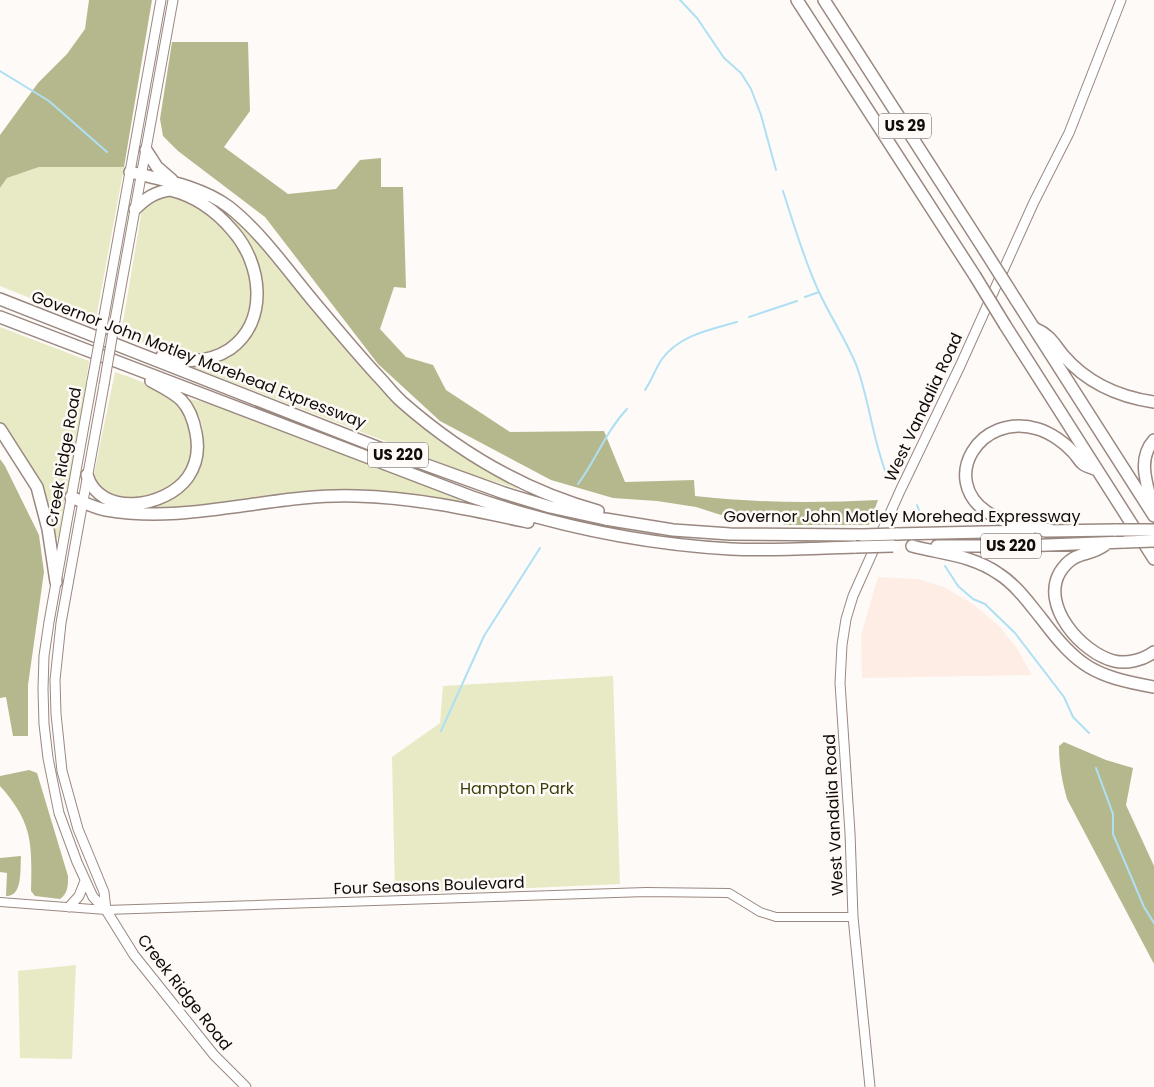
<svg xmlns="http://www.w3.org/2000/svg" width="1154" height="1087" font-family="Poppins,sans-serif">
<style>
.built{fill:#feede5}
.green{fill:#e7eac4}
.forest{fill:#b5b88d}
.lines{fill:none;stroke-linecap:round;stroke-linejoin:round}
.stream{stroke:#aee0f4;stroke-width:2}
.tertiary-casing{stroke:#9a8880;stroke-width:10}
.secondary-casing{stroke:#9a8880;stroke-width:11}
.motorway-casing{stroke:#9a8880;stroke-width:14}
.tertiary{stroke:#fff;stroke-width:8}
.secondary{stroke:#fff;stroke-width:9}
.motorway{stroke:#fff;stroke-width:11}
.secondary-bridge-casing{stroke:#9a8880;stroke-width:11;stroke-linecap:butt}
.motorway-bridge-casing{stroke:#9a8880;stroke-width:14;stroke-linecap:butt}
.secondary-bridge{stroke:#fff;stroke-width:9}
.motorway-bridge{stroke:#fff;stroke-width:11}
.labels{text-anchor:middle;stroke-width:5;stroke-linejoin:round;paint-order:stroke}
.shield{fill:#fefaf8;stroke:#595351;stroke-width:1}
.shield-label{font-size:15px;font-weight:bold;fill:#120c09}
.street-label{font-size:16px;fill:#120c09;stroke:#fefaf8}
.park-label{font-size:16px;fill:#3c3e09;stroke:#fefaf8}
</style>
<rect width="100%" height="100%" fill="#fefaf8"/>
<!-- built -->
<path class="built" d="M878,577L918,579L944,587L973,604L1000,627L1018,650L1032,675L862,678L861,635Z"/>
<!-- green -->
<path class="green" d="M39,167H124L95,324L0,286V188L7,178Z
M169,195C202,200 241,238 250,270C252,277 254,302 252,309C251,313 248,318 246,322C235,344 215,357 190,356C167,355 143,342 121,334L141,215C147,201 155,198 169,195Z
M207,199L228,212L246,228L369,374L519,485L518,489L470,474L193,367L194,364C205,360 239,347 246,341C268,320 268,271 250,248C239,232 219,216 205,201Z
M0,327L89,361L83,403L59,538H55L52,519L44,496L33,472L0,423Z
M115,372C135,379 169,390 182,407C190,417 192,427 192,439C192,446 193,456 190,462C179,491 142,506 113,495C107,493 102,490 98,484C96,481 95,477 94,474Z
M190,399L209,403L460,499L458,503L425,498L203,505L174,509L124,508L165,500L201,458L203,445V431L200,418L190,403Z
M613,676L620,884L395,894L392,757L440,723L443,686Z
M76,965L72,1059L20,1058L18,971Z"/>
<!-- forest -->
<path class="forest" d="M89,0H152L124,167H39L7,178L0,188V135L38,83L67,54L85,29Z
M172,42H248L250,111L224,147L288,194L336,189L360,160L381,158V187H403L406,288L394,287L380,329L406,357L433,365L446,390L510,432L604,431L625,482L694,480L695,496C756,503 817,503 878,500L869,525H784L775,512L753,515H721L696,507L657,501L613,498L551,480L440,421L378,364L265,217L178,151L163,136L160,119Z
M0,459L5,466L39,535L44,572L28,685V736H13L6,697L0,698Z
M1064,742L1106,760L1133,768L1126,805L1154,866V964L1067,799C1062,781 1059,765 1059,746Z
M29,770L37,773L68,876C68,886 68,893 60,899L35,896L31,891C32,843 33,823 0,786V776Z
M21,856C20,869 23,897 6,896L7,873L0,872V858Z"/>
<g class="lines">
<!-- stream -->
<path class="stream" d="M680,0L697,18L724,58L741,73L751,89L761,115L776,170
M0,71L49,101L107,152
M783,191C794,225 804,260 819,292C831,318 847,341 857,367C870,403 873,443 888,478
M805,297L819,292
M749,317L797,301
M645,390C652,380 655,369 662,359C680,335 709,330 737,322
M578,484C596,460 606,431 627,409
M917,505L922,518
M945,566L958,586L973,599L985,604L1015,633L1064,697L1073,717L1089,733
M441,731L484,636L540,548
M1096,768L1113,814V834L1144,907L1154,923"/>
<defs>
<path id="tertiary" d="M0,902L106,910L646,892L729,893L760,912L776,917H853"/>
<path id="secondary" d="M104,316L161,0
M115,320L173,0
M92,381L49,622L44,656L43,689L44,724L48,758L59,813L77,862L93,897L106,910L134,955L214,1055L246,1087
M104,385L61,623L55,680L56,714L62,771L78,829L104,892L106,910
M69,907L79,896L85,881
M870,1087L853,917L850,833L840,683L842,645L846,619L853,596L900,491L960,366L1034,202L1069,133L1121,0"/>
<path id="motorway" d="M797,0L975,276
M824,0L985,251
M146,150L157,167L172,180
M130,172C163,180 201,186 229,207C261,232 288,271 314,302C335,327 355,351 376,374C385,383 393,394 402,402C459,452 525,491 598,511
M135,209C146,198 155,192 170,190
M0,299L377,447L504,493L550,507L605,519L673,530L730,534L862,535
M1016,300L1154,516
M0,317L472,497C556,526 642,544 731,549C772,551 814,548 856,547
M1005,325L1154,559
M1036,329C1050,335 1054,344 1063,355C1087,383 1119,397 1154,402
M162,356C186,363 209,363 230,349C269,321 262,264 233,231C217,212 195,196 170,190
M0,429L37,487L48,529L56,582
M87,475C100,518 166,508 188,477C197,464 199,448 196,433C190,401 178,395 151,381
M71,497C83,502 94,508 106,510C188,525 273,493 356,496C413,497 472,510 528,522
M1153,509C1148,486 1136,460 1154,440
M1045,531L1116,530
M1053,531C1031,524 1007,526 987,512C939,480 979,411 1038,429C1051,433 1065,443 1073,452C1077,456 1079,461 1083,464C1087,467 1093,468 1097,470
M896,534L1029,531
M1105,545C1088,558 1075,549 1060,572C1040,606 1082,653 1114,661C1127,664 1143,660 1154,652
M912,546C942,554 972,555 999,574C1016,585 1028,602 1041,618C1078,667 1093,676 1154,687
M937,546H1022L1125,542"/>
</defs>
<!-- tertiary casing -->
<use href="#tertiary" class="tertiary-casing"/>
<!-- secondary casing -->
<use href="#secondary" class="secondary-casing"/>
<!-- motorway casing -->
<use href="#motorway" class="motorway-casing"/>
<!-- tertiary -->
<use href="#tertiary" class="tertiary"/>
<!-- secondary -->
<use href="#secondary" class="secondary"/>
<!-- motorway -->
<use href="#motorway" class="motorway"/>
<defs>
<path id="secondary-bridge" d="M92,381L104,316
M104,385L115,320"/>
<path id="motorway-bridge" d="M985,251L1016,300
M975,276L1005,325
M1116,530H1154
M862,535L896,534
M1125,542L1154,541
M856,547L893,546"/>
</defs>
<!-- secondary-bridge casing -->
<use href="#secondary-bridge" class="secondary-bridge-casing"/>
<!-- motorway-bridge casing -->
<use href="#motorway-bridge" class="motorway-bridge-casing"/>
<!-- secondary-bridge -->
<use href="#secondary-bridge" class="secondary-bridge"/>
<!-- motorway-bridge -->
<use href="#motorway-bridge" class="motorway-bridge"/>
</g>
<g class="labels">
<!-- shield labels -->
<g class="shield">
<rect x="879" y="113.5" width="52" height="25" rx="4"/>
<rect x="368" y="442.5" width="60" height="25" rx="4"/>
<rect x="981" y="533.5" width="60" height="25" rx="4"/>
</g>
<g class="shield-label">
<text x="905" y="131">US 29</text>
<text x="398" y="460">US 220</text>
<text x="1011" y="551">US 220</text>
</g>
<!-- street labels -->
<g class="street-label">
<text transform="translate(199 359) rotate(21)" y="6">Governor John Motley Morehead Expressway</text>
<text transform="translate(923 407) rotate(-65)" y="6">West Vandalia Road</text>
<text transform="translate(63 457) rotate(-80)" y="6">Creek Ridge Road</text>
<text x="902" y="522">Governor John Motley Morehead Expressway</text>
<text transform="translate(833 815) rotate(-93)" y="6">West Vandalia Road</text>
<text transform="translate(429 885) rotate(-2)" y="6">Four Seasons Boulevard</text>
<text transform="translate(185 992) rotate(52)" y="6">Creek Ridge Road</text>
</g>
<!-- park labels -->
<g class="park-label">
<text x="517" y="794">Hampton Park</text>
</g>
</g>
</svg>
